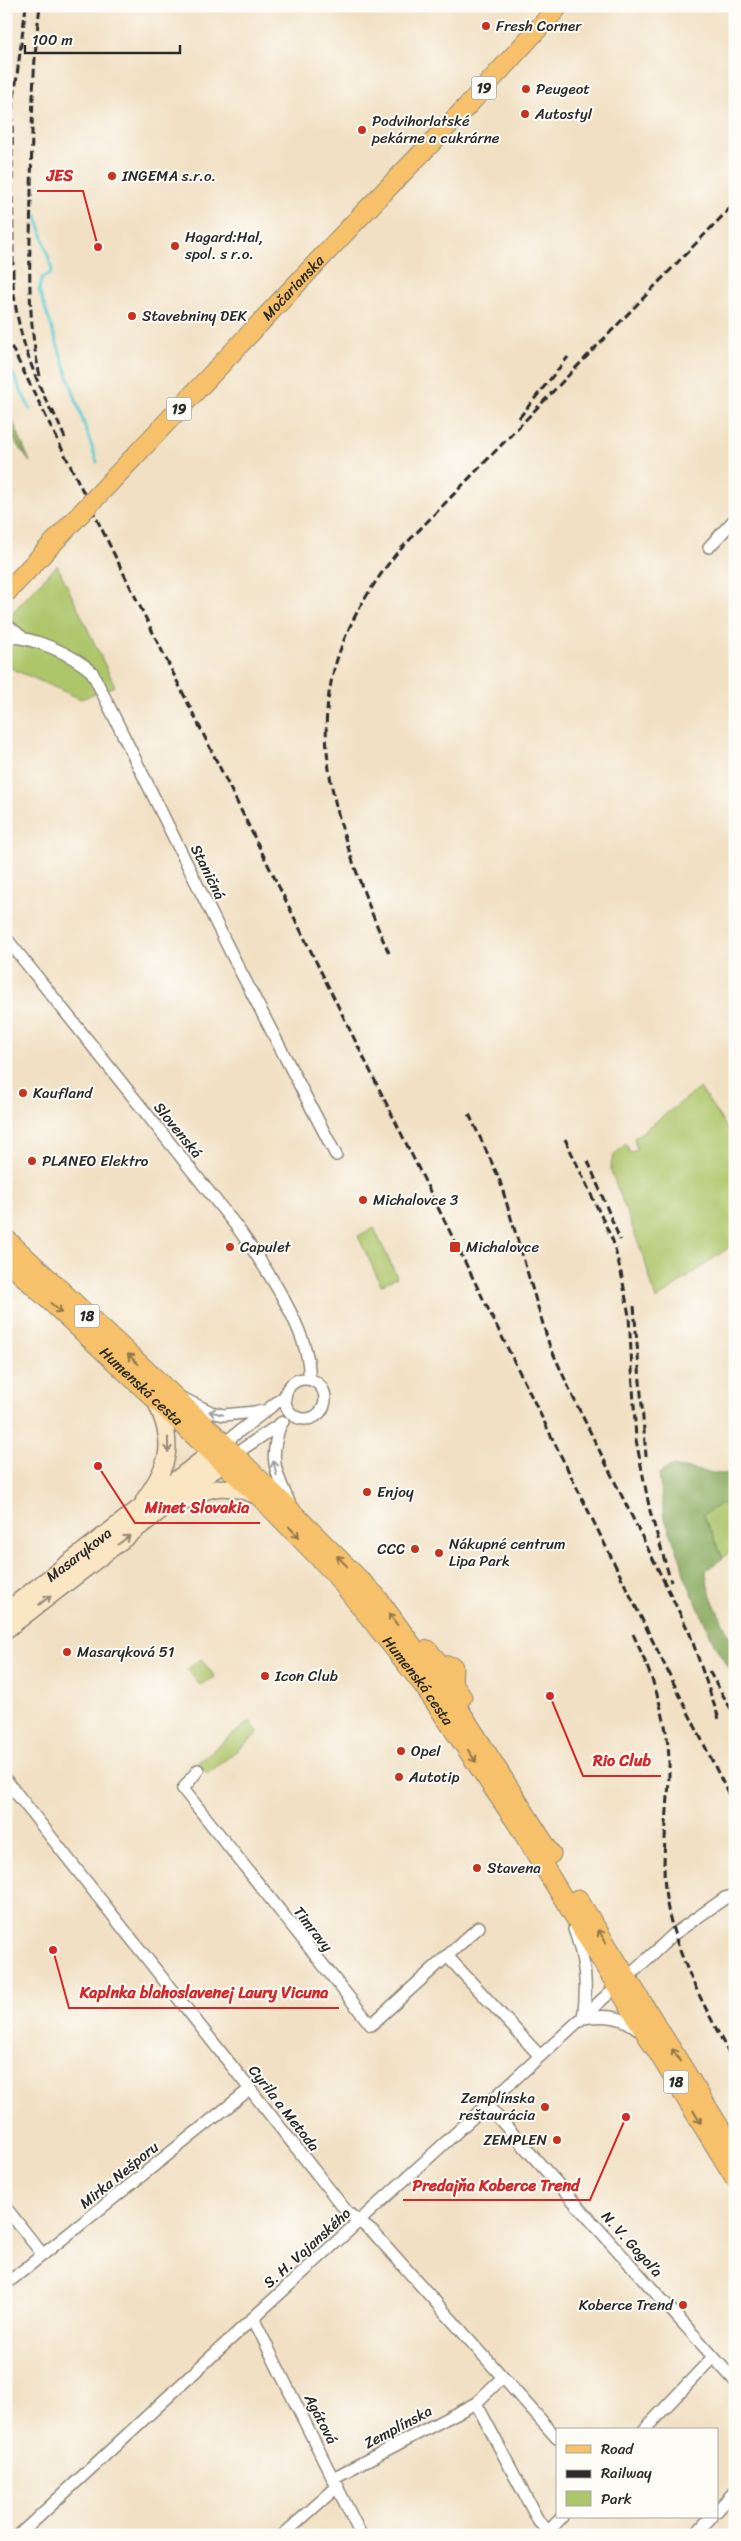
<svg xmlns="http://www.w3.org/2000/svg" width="741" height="2541" font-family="Sriracha,sans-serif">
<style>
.green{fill:#adc66b;stroke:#6c784b}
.forest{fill:#8aab5f;stroke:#5a6b45}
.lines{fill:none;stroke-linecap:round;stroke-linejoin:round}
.stream{stroke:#5cc9d1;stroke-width:3}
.street-casing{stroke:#8e8677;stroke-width:14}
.secondary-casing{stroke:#8e8677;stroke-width:19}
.primary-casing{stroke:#8e8677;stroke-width:21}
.street{stroke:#fff;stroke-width:11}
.secondary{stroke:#fbe6c4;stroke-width:16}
.primary{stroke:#f6c16b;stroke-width:19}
.rail{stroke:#2b2b2b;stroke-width:3;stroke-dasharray:8 4;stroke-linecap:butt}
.primary-bridge-casing{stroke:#8e8677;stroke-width:21;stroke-linecap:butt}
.primary-bridge{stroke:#f6c16b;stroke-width:19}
.oneway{stroke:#90764b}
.oneway2{stroke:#a0a0a0}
.oneway3{stroke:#938878}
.poi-dot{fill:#c8321e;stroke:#fdfcf7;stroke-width:2}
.labels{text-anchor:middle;stroke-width:4;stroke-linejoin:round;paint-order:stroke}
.shield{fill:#fdfcf7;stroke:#6a6a68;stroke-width:1}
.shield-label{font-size:14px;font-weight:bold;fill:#2b2b2b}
.poi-label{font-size:15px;fill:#2b2b2b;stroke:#fdfcf7;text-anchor:start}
.street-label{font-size:15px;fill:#2b2b2b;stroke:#fdfcf7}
.leader{fill:none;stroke:#d62828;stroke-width:2}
.callout-dot{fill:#d62828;stroke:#fdfcf7;stroke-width:2}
.callout-label{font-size:16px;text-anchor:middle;font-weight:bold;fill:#d62828;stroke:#fdfcf7;stroke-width:4;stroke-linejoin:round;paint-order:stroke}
</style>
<rect width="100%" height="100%" fill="#fdfcf7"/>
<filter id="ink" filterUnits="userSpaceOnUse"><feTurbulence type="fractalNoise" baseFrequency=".02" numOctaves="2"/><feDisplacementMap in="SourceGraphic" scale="10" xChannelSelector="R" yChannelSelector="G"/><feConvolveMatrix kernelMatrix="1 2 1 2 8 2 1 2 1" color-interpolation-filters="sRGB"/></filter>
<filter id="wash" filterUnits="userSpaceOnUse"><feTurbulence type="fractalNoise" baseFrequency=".0096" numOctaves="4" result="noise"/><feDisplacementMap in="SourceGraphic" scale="20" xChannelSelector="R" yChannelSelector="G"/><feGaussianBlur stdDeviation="1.12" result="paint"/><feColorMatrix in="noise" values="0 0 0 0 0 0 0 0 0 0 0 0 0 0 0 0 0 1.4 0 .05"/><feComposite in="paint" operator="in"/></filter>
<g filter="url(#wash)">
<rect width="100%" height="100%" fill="#f1e0c3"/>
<!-- green -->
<path class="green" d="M57,565L115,686L81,699L6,666V619Z
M700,1088L735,1140V1243L656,1300L644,1258L611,1171C610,1156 616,1153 626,1144L630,1153L637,1150L634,1138Z
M374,1228L397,1277L381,1285L358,1236Z
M722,1502L735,1525V1546L723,1558L702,1515Z
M201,1659L215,1677L200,1685L187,1669Z
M250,1721L259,1733L207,1774L198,1762Z"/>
<!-- forest -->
<path class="forest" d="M6,404L30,462L6,430Z
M671,1466L721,1474L735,1473V1525L722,1503L703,1515L723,1558L706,1570C706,1598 726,1622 734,1650C736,1658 735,1668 735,1677L716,1648L684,1575L681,1560L664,1517L659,1474Z"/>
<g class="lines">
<!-- stream -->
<path class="stream" d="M37,216L52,270L50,274L42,278L39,290L97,462
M6,360L30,409"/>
</g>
</g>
<g filter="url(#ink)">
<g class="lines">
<defs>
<path id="street" d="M709,547L735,519
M6,624L22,637
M6,636C35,638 71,653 92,672L231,953L336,1155
M6,938L237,1227C262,1262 313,1335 309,1379
M285 1399a20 20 0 1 1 40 0a20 20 0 1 1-40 0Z
M184,1399L211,1412L224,1415L264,1411
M281,1423C269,1457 274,1470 289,1502
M224,1443L285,1396
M235,1454L283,1422
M198,1770L183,1789L371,2025L479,1927
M6,1780L347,2212L374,2233L557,2438
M574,1929C585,1959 588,1986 583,2018
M448,1957L539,2055
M628,1977L674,1934L725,1898L735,1895
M583,2018C604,2015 622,2015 639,2030
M486,2104L735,2381
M6,2208L43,2255
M6,2284L250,2089
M253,2318L361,2535
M476,2403L539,2522L549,2531
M644,2430L713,2357
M333,2478L476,2403L502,2378
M717,2511L735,2491
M19,2535L253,2318L617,1986
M283,2535L338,2486
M545,2535L562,2517
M695,2535L711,2517"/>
<g id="secondary">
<path d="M144,1500C171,1462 175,1443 155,1400"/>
<path d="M187,1501C210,1485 229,1484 255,1495"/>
<path id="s1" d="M6,1611L222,1444"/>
<path d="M6,1630L233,1455"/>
</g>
<g id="primary">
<path d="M352,225L472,101L559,6"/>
<path d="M6,1239L211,1431L376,1596L462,1714L551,1854"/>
<path id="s2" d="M6,1260L260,1497L334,1573L424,1686L517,1823L735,2178"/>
<path d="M428,1650L440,1665L453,1667L452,1683L462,1697"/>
<path d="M578,1899L735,2152"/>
</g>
</defs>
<!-- street casing -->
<use href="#street" class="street-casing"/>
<!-- secondary casing -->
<use href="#secondary" class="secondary-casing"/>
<!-- primary casing -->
<use href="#primary" class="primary-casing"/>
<!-- street -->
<use href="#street" class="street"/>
<!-- secondary -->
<use href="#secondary" class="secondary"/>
<!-- primary -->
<use href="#primary" class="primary"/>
<!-- rail -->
<path class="rail" d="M26,6L12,114L13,282C16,330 32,372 53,415
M6,336L735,1807
M40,376C26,316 30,254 31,193C32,131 32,68 40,6
M52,409L65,438
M519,418L568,357
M389,953C375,923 364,893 353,862C310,740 315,657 396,554L735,203
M469,1114L499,1178L549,1344L573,1397L690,1634L719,1719
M565,1139L613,1241L622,1277L629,1316L636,1440L650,1511L671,1582
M588,1161L620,1240
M634,1306L646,1456
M633,1634C651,1673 668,1717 669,1761C670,1806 660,1852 666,1898C675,1958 709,2012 735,2066
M709,1671L735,1716"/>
<defs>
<g id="primary-bridge">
<path id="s3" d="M6,593L352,225"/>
</g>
</defs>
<!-- primary-bridge casing -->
<use href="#primary-bridge" class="primary-bridge-casing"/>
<!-- primary-bridge -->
<use href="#primary-bridge" class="primary-bridge"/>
</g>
<!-- one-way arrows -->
<defs><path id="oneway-shaft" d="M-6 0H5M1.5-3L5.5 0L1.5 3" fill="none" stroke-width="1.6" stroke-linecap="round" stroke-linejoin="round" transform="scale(1.25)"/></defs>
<g class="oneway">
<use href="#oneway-shaft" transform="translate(56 1308) rotate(43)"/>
<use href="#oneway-shaft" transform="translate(133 1359) rotate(-137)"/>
<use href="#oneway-shaft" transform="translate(294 1532) rotate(46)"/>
<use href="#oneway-shaft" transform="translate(342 1561) rotate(-134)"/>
<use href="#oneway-shaft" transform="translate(393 1619) rotate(-126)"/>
<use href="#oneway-shaft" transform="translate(472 1756) rotate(56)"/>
<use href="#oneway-shaft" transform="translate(602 1936) rotate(-122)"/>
<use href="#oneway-shaft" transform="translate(676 2055) rotate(-122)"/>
<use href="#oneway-shaft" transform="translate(697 2117) rotate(59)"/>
</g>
<g class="oneway2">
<use href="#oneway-shaft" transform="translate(216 1413) rotate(-166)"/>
<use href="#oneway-shaft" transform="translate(275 1468) rotate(-102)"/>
</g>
<g class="oneway3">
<use href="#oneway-shaft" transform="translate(168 1445) rotate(90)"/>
<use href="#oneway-shaft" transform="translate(124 1540) rotate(-37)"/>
<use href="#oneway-shaft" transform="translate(45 1600) rotate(-38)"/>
</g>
</g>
<!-- markers -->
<g class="poi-dot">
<circle cx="486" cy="26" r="5"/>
<circle cx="526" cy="89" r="5"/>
<circle cx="525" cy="114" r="5"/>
<circle cx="362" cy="130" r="5"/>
<circle cx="112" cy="176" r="5"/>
<circle cx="175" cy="246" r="5"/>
<circle cx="132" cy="316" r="5"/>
<circle cx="23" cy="1093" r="5"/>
<circle cx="32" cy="1161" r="5"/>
<circle cx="363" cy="1200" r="5"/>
<circle cx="230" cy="1247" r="5"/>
<rect x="449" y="1241" width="12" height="12" rx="2.5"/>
<circle cx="367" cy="1492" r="5"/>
<circle cx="415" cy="1549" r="5"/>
<circle cx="439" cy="1553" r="5"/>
<circle cx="67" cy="1652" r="5"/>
<circle cx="265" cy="1676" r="5"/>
<circle cx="401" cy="1751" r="5"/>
<circle cx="399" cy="1777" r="5"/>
<circle cx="477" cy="1868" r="5"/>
<circle cx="545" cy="2107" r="5"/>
<circle cx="557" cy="2140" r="5"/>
<circle cx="683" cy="2305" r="5"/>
</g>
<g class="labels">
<!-- shield labels -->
<g class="shield">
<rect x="471.5" y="76.5" width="25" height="23" rx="4"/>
<rect x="166.5" y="397.5" width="25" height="23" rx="4"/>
<rect x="74.5" y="1304.5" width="25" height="23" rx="4"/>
<rect x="663.5" y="2070.5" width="25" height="23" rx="4"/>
</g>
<g class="shield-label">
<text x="484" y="93">19</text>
<text x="179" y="414">19</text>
<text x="87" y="1321">18</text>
<text x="676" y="2087">18</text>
</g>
<!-- poi labels -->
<g class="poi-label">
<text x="496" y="31">Fresh Corner</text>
<text x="536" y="94">Peugeot</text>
<text x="535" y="119">Autostyl</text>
<text x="372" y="126">Podvihorlatské<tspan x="372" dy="17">pekárne a cukrárne</tspan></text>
<text x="122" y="181">INGEMA s.r.o.</text>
<text x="185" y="242">Hagard:Hal,<tspan x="185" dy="17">spol. s r.o.</tspan></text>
<text x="142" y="321">Stavebniny DEK</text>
<text x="33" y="1098">Kaufland</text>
<text x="42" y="1166">PLANEO Elektro</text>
<text x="373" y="1205">Michalovce 3</text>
<text x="240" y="1252">Capulet</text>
<text x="466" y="1252">Michalovce</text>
<text x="377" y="1497">Enjoy</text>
<text x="449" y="1549">Nákupné centrum<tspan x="449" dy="17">Lipa Park</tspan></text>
<text x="405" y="1554" text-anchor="end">CCC</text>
<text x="77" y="1657">Masaryková 51</text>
<text x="275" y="1681">Icon Club</text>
<text x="411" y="1756">Opel</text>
<text x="409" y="1782">Autotip</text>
<text x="487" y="1873">Stavena</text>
<text x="535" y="2103" text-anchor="end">Zemplínska<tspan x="535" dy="17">reštaurácia</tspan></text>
<text x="547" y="2145" text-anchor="end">ZEMPLEN</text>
<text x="673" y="2310" text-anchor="end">Koberce Trend</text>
</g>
<!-- street labels -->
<g class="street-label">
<text dy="5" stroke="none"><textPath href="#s3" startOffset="419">Močarianska</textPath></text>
<text transform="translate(208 872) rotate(64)" y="5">Staničná</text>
<text transform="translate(178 1130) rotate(51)" y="5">Slovenská</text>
<text dy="5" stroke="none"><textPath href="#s2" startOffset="185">Humenská cesta</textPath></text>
<text dy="5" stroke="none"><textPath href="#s1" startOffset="92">Masarykova</textPath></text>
<text dy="5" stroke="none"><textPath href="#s2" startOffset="590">Humenská cesta</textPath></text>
<text transform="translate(313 1929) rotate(52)" y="5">Timravy</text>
<text transform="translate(284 2108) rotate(52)" y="5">Cyrila a Metoda</text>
<text transform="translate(119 2175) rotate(-39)" y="5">Mirka Nešporu</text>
<text transform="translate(632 2244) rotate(48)" y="5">N. V. Gogoľa</text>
<text transform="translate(307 2248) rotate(-42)" y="5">S. H. Vajanského</text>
<text transform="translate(321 2419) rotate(63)" y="5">Agátová</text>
<text transform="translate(398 2427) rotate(-28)" y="5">Zemplínska</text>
</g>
</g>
<!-- callouts -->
<path class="leader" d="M98 247L83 191H37M98 1466L135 1523H260M550 1696L583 1776H661M53 1950L69 2008H339M626 2117L590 2200H403"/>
<g class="callout-dot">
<circle cx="98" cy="247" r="5"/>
<circle cx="98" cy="1466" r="5"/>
<circle cx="550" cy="1696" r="5"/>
<circle cx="53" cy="1950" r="5"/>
<circle cx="626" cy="2117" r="5"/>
</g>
<g class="callout-label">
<text x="60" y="181">JES</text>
<text x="197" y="1513">Minet Slovakia</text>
<text x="622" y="1766">Rio Club</text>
<text x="204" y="1998">Kaplnka blahoslavenej Laury Vicuna</text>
<text x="496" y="2191">Predajňa Koberce Trend</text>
</g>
<!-- margin -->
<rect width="741" height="2541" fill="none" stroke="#fdfcf7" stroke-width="25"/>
<!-- legend -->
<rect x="556" y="2428" width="162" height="90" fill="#fdfcf7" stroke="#a9a8a5"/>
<rect x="566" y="2445" width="25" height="8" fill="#f6c16b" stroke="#a9a8a5"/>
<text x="601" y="2454" font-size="15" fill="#2b2b2b">Road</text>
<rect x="566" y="2470" width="25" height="8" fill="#2b2b2b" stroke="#a9a8a5"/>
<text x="601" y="2478" font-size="15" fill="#2b2b2b">Railway</text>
<rect x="566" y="2491" width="25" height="15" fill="#adc66b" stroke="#a9a8a5"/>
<text x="601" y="2504" font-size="15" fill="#2b2b2b">Park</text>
<!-- scale -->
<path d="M25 45v8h155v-8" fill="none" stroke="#2b2b2b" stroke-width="2.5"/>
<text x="32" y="45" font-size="15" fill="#2b2b2b" stroke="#fdfcf7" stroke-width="4" paint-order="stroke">100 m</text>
</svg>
